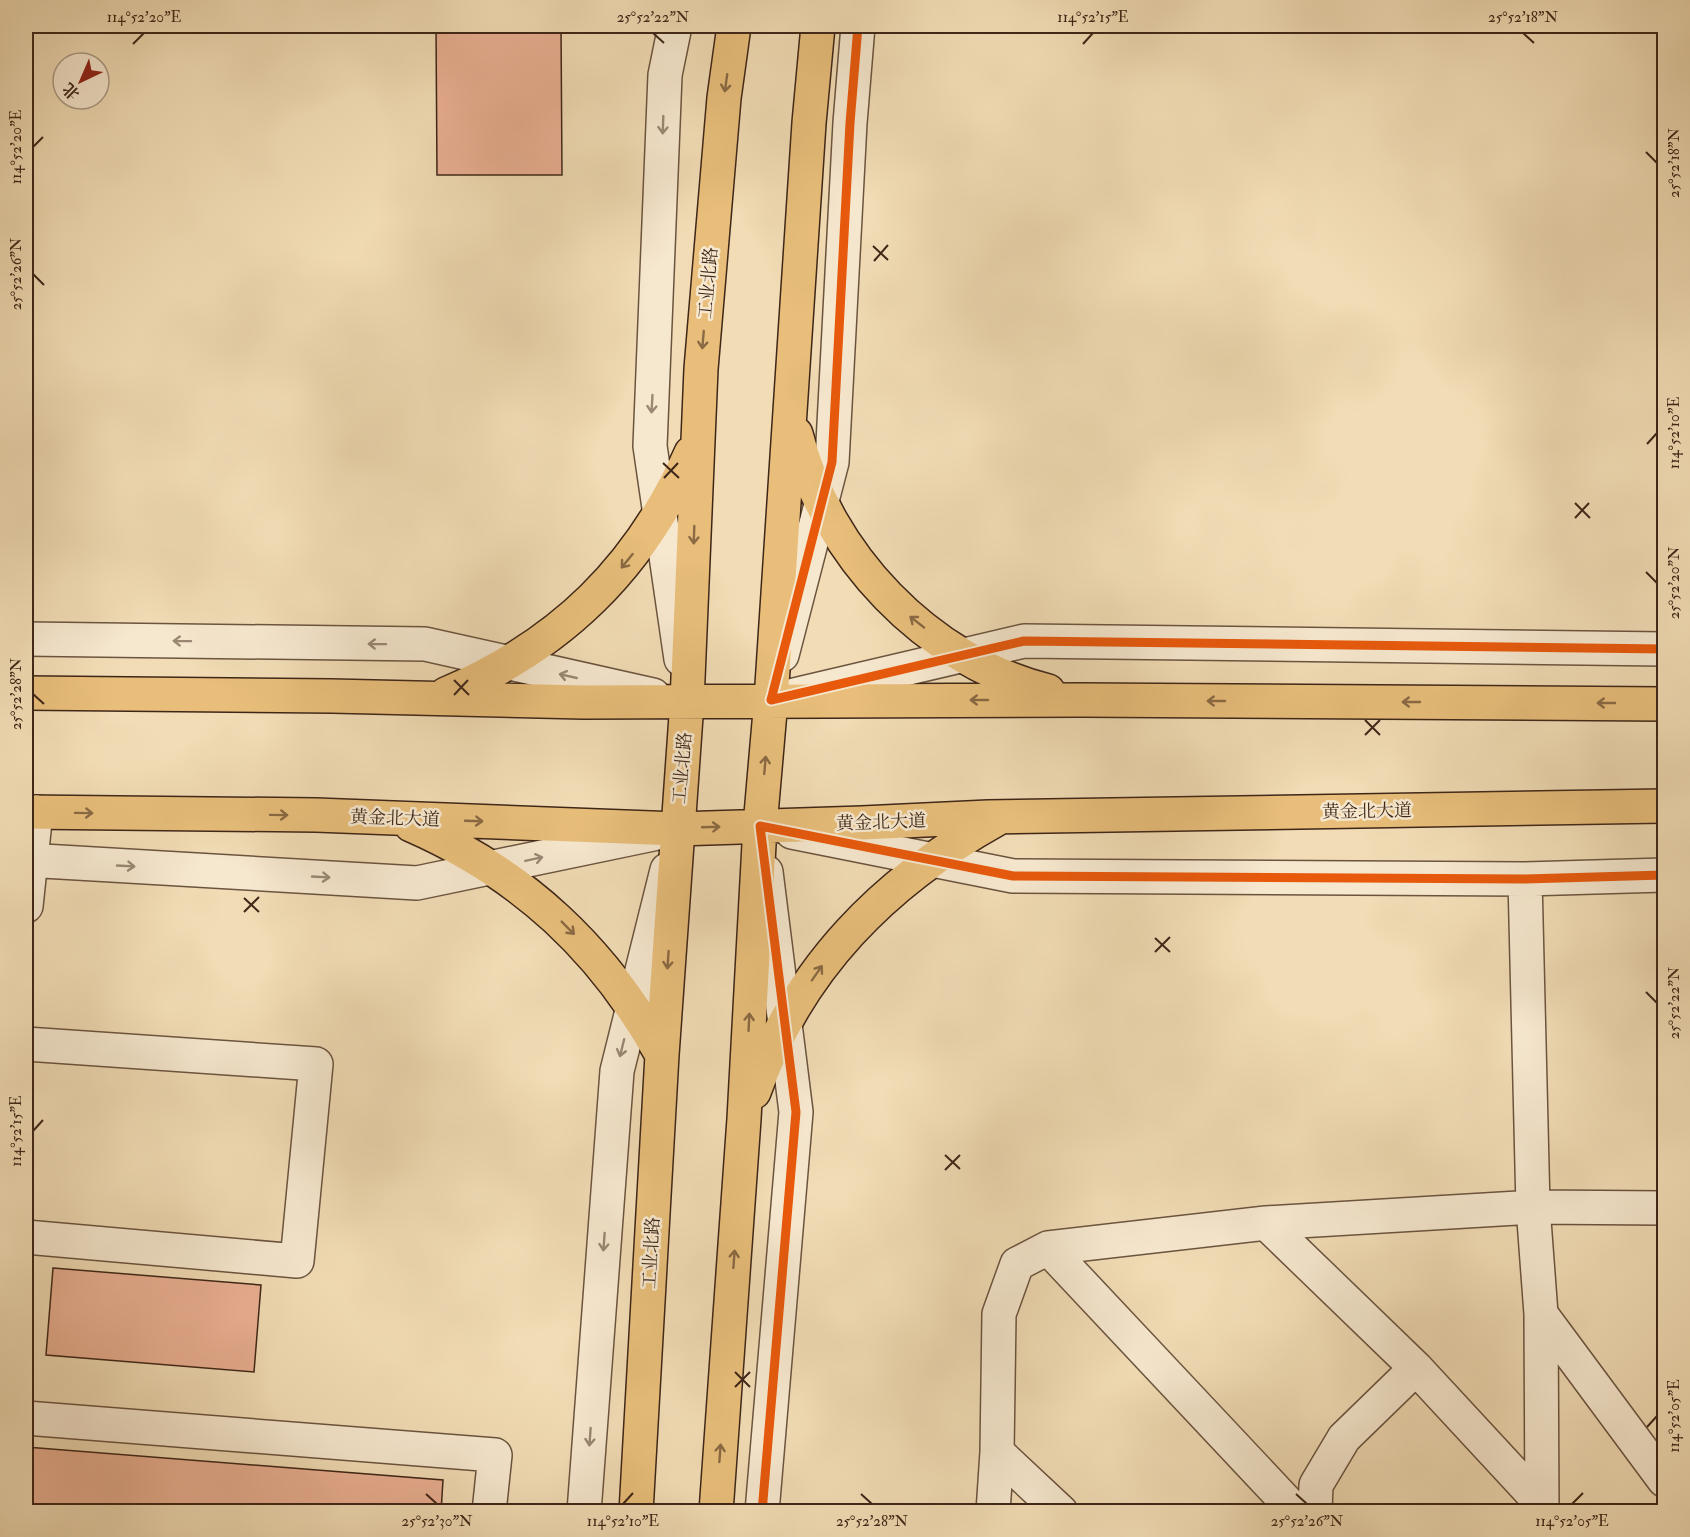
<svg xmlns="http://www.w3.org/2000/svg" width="1690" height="1537" font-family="'IM FELL Double Pica','Noto Serif SC',serif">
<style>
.building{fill:#eab093;stroke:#3e2618;stroke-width:1.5}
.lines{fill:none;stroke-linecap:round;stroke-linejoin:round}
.minor-casing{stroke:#6b543f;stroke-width:36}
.major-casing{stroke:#3e2618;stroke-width:36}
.minor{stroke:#f6e8cf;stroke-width:33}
.major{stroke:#e8be7a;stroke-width:33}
.cycleway-casing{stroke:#f6e8cf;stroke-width:13}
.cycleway{stroke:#e8590c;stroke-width:9}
.oneway{stroke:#8a6a44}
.oneway2{stroke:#9a8774}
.ticks{fill:none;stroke:#3e2618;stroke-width:2}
.labels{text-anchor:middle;stroke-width:5;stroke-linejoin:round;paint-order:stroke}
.street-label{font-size:18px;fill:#3e2618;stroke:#f6e8cf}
.neatline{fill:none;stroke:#3e2618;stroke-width:2}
.ticks-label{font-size:15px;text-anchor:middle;fill:#3e2618}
</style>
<rect width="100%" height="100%" fill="#f1dcb5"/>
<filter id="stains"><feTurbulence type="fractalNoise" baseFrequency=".00333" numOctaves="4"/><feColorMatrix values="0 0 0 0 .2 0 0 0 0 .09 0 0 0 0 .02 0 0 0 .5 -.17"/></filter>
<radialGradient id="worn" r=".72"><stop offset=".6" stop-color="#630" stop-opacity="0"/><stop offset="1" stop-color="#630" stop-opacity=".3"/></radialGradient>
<!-- building -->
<path class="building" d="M436,26H561L562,175H437Z
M53,1268L261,1285L254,1372L46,1355Z
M26,1447L443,1480L441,1512H26Z"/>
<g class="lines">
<defs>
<path id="minor" d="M675,26L665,75L650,446L681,659
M26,639L425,644L653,695
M782,655L832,462L850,123L858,26
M794,695L1024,641L1664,649
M792,832L1013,876L1525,879L1664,875
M26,860L417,883L653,834
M1525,879L1533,1207L1541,1314L1542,1512
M26,906L36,812
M26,1044L316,1064L297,1261L26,1237
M1266,1223L1416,1368L1542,1504
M1048,1248L1296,1512
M1541,1314L1664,1480
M26,1418L495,1455L489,1512
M997,1452L1061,1512
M584,1512L617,1071L667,870
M762,1512L796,1112L766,872
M993,1512L997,1452L999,1314L1017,1264L1048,1248L1266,1223L1533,1207L1664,1208
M1315,1512L1316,1485L1344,1438L1416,1368"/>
<path id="major" d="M796,434C826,554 927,661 1048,691
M26,693L332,696L583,702L1082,700L1664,704
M446,694C561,645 640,568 691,453
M26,812L316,815L677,829L862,823L988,817L1664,806
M411,825C523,874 603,949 662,1055
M754,1092C798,968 884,882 997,819
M636,1512L662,1055L687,702L701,369L724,98L734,26
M716,1512L744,1119L760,826L771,700L809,123L818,26"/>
</defs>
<!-- minor casing -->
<use href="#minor" class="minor-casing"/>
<!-- major casing -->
<use href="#major" class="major-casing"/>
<!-- minor -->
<use href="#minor" class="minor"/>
<!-- major -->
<use href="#major" class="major"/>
<defs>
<path id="cycleway" d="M858,26L850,123L832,462L771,700L1024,641L1664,649
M762,1512L796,1112L760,826L1013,876L1525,879L1664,875"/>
</defs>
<!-- cycleway casing -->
<use href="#cycleway" class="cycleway-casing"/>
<!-- cycleway -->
<use href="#cycleway" class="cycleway"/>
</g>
<!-- one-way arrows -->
<defs><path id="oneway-shaft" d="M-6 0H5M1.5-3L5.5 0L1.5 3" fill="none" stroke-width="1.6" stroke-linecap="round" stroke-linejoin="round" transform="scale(1.5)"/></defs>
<g class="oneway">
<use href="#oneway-shaft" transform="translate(726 83) rotate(98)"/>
<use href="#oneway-shaft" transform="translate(703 340) rotate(95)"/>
<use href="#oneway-shaft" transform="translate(694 535) rotate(92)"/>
<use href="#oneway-shaft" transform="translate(627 561) rotate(129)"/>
<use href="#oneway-shaft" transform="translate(917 622) rotate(-142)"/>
<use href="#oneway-shaft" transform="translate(979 700) rotate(180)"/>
<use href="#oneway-shaft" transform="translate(1216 701) rotate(-180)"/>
<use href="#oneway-shaft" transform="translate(1411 702) rotate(-180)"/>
<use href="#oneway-shaft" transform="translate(1606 703) rotate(-180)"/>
<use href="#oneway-shaft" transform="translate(765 765) rotate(-85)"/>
<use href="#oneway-shaft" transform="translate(84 813) rotate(1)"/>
<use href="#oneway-shaft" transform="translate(279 815) rotate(1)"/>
<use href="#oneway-shaft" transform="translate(474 821) rotate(2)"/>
<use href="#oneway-shaft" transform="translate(711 827) rotate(-2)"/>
<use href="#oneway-shaft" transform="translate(568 928) rotate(45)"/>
<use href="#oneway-shaft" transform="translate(668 960) rotate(94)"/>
<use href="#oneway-shaft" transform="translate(817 973) rotate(-55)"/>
<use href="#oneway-shaft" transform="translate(749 1022) rotate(-87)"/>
<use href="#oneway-shaft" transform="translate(734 1259) rotate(-86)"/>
<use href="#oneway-shaft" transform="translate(720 1453) rotate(-86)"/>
</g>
<g class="oneway2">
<use href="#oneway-shaft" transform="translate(663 125) rotate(92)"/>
<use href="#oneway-shaft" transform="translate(652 404) rotate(93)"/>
<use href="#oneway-shaft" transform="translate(182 641) rotate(-179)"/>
<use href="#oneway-shaft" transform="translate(377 644) rotate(-179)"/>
<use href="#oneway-shaft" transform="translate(568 676) rotate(-167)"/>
<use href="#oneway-shaft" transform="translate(534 859) rotate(-12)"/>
<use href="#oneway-shaft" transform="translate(126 866) rotate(3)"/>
<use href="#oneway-shaft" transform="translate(321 877) rotate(3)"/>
<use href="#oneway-shaft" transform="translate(622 1048) rotate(104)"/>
<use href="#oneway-shaft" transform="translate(604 1242) rotate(94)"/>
<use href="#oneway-shaft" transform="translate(590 1437) rotate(94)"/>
</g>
<!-- ticks -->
<path class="ticks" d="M653,33L664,43M1523,33L1534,43M133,44L144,33M1083,44L1093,33M33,147L43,137M1646,152L1657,163M873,246L888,260M874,261L888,245M33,274L44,285M1647,444L1657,433M663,463L679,478M664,478L678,463M1575,503L1590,518M1575,518L1589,503M1646,572L1657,583M454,680L469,695M33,694L44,704M454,695L468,680M1365,720L1380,735M1365,735L1380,720M244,898L259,912M244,912L259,897M1155,938L1170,952M1155,952L1170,937M1646,992L1657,1003M33,1131L43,1120M945,1155L960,1169M945,1170L960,1155M735,1372L750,1387M735,1387L750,1372M1647,1427L1657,1416M426,1494L437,1504M861,1494L872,1504M1296,1494L1307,1504M623,1504L633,1493M1572,1504L1583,1493"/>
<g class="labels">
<!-- street labels -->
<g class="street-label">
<text transform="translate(708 283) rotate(-85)" y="6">工业北路</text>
<text transform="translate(682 768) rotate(-85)" y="6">工业北路</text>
<text transform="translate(1367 811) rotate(-1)" y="6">黄金北大道</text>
<text transform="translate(395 818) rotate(2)" y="6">黄金北大道</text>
<text transform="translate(881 822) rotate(-2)" y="6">黄金北大道</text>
<text transform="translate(651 1253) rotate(-87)" y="6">工业北路</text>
</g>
</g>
<!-- margin -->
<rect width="1690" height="1537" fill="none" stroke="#f1dcb5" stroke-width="66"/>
<!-- north arrow -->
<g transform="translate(81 81) rotate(224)"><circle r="28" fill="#f6e8cf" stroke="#ac9a86" stroke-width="1.5"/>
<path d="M0-4.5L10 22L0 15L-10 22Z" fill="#8f2418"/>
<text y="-9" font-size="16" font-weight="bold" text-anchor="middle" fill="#3e2618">北</text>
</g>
<rect x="33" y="33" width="1624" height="1471" class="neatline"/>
<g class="ticks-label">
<text x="144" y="22">114°52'20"E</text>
<text x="653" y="22">25°52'22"N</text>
<text x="1093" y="22">114°52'15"E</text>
<text x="1523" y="22">25°52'18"N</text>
<text transform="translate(16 147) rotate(-90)" y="5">114°52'20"E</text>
<text transform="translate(1674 163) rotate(-90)" y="5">25°52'18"N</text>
<text transform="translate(16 274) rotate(-90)" y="5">25°52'26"N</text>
<text transform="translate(1674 433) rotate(-90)" y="5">114°52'10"E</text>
<text transform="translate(1674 583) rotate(-90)" y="5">25°52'20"N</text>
<text transform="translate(16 694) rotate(-90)" y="5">25°52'28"N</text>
<text transform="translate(1674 1003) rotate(-90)" y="5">25°52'22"N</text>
<text transform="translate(16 1131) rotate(-90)" y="5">114°52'15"E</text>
<text transform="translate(1674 1416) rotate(-90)" y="5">114°52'05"E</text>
<text x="437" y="1526">25°52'30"N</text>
<text x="623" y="1526">114°52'10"E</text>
<text x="872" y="1526">25°52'28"N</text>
<text x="1307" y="1526">25°52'26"N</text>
<text x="1572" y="1526">114°52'05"E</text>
</g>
<rect width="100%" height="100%" filter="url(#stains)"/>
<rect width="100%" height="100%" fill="url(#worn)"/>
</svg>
